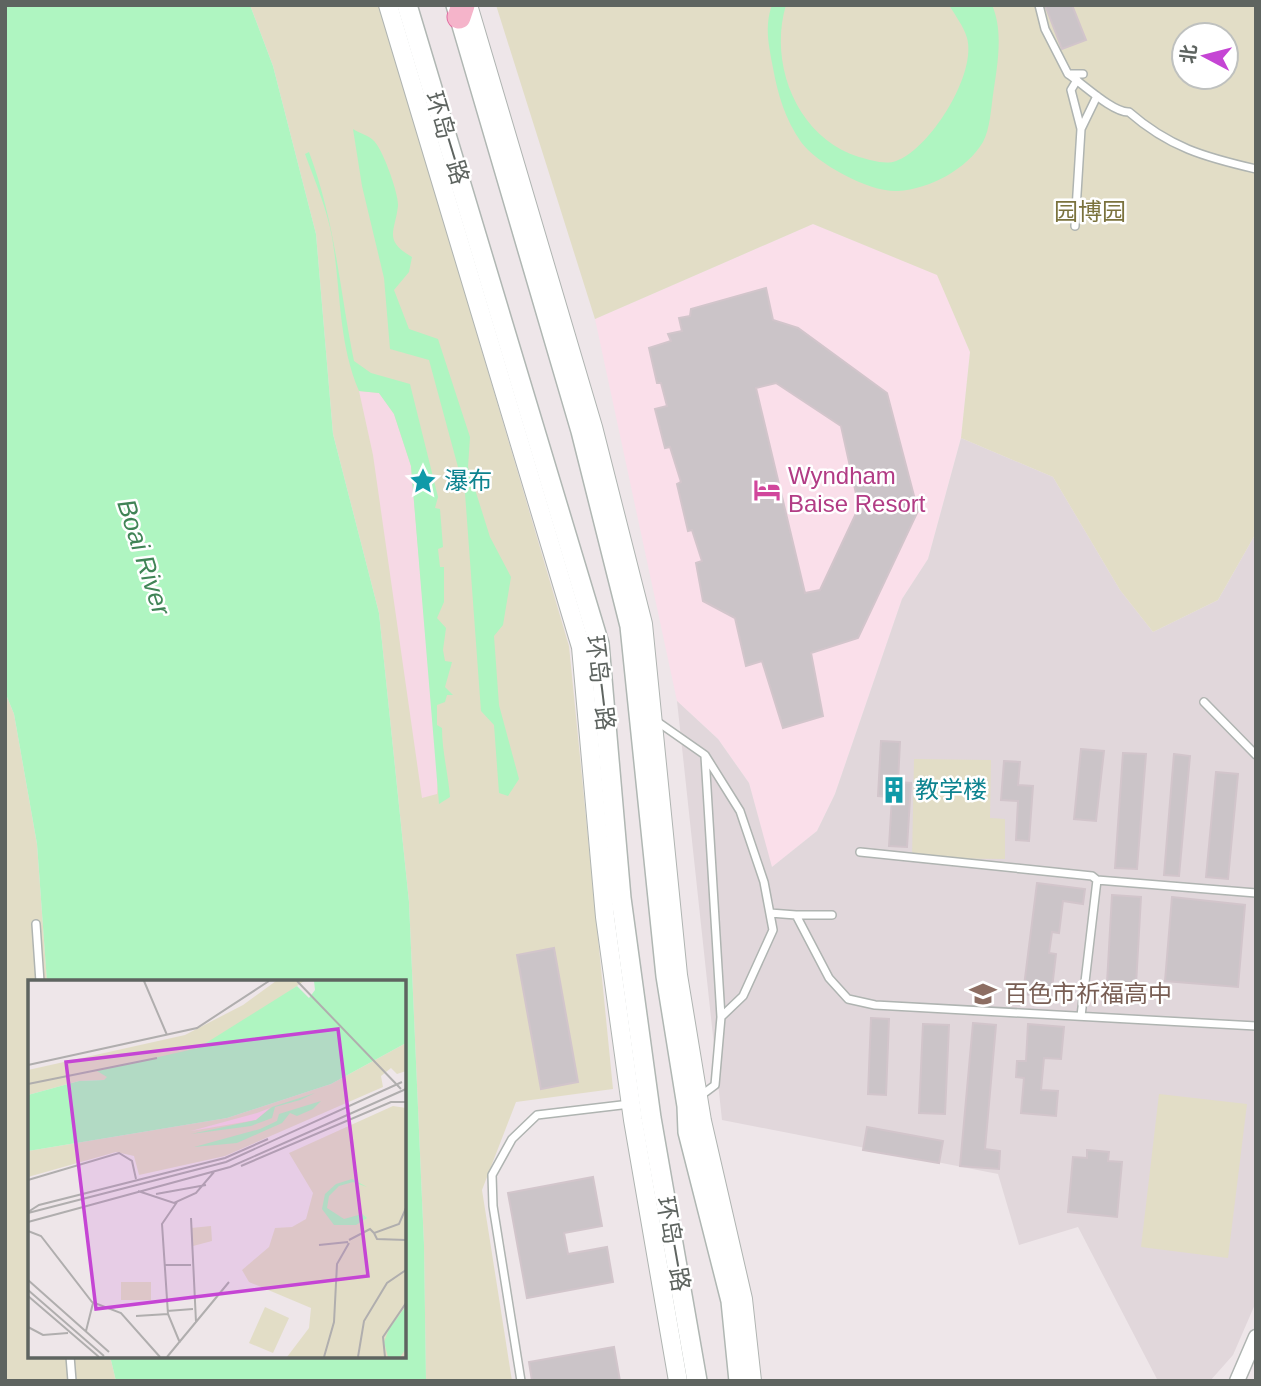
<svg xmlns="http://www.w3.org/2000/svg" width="1261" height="1386" font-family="Arial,'Noto Sans SC',sans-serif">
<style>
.commercial{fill:#fadfea}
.education{fill:#e1d7db}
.green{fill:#e2ddc6;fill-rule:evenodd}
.sand{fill:#f6d9e5}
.water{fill:#aff5c1}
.building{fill:#cbc4c8;stroke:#d2c5cb;stroke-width:2;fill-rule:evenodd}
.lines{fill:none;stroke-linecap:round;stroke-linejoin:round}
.service-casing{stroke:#afb4b1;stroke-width:10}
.minor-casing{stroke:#afb4b1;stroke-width:17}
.tertiary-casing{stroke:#afb4b1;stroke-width:20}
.secondary-casing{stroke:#b0b7b3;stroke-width:22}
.primary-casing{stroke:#e16ca2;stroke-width:25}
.service{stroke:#fff;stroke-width:7}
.minor{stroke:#fff;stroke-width:14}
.tertiary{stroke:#fff;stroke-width:18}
.secondary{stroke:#fff;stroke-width:19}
.primary{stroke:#f5b4ca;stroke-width:23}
.labels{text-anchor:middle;stroke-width:5;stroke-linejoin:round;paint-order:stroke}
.street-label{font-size:24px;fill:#5e6460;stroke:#fff}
.park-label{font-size:24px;fill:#7b733e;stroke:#fff}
.hotel-label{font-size:24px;fill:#b23c85;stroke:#fff;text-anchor:start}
.culture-label{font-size:24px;fill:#0d838f;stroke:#fff;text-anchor:start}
.education-label{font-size:24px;fill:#785e54;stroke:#fff;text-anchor:start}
.water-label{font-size:26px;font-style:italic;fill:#408456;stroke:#fff}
.inset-road{fill:none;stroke:#b0aeae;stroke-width:2}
.view{fill:#c545d4;fill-opacity:0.15;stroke:#c545d4;stroke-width:3.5}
.inset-edge{fill:none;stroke:#5e6460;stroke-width:3.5}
</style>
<rect width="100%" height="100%" fill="#eee6e9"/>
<!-- commercial -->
<path class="commercial" d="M813,224L938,275L970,352L961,438L928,559L902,599L835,794L817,831L771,868L749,783L718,739L677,701L595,319Z"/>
<!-- education -->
<path class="education" d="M961,438L1053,477L1120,590L1153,632L1218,600L1256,533V1302L1233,1355L1210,1381H1158L1078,1227L1019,1245L998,1174L722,1120L677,701L718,739L749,783L772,867L817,831L835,794L902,599L928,559Z"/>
<!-- green -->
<path class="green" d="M250,5H380L569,646L613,1089L516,1102L482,1190L512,1381H426L424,1245L409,902L379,613L333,434L316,234L273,66Z
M496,5H1256V533L1218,600L1153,632L1120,590L1053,477L961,438L970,352L937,275L813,224L595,319ZM1184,35H1226V77H1184Z
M5,692L14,714L37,844L47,982H30V1356H110L116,1381H5Z
M914,759L991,760L990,818L1005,819V859L912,858Z
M1159,1094L1247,1104L1228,1258L1141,1247Z"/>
<!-- sand -->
<path class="sand" d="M359,391L379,393L394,414L411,466L438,780L437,794L422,798L373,455Z"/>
<!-- water -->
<path class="water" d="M5,5H250L273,66L316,234L333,434L379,613L409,902L424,1245L426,1381H116L110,1356H404V982H47L37,844L14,714L5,692Z
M772,5H786C768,65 798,138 859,157C870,160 885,165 896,161C930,149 977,74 967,38C964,27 955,15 949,5H992C1004,32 997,67 993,95C991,109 990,129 983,142C967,169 930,189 898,191C871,193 817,164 801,142C785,119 778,95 773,68C769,46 764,27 772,5Z
M353,129C359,133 368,135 373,140C382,147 399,194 398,206C395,232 383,240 412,257L409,272L394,290L409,329L438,339L470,437L468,467L490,537L511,577L503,625L494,636L499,705L519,779L508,796L499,793L494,725L481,711L465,493L429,360L390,349L384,278L362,186Z
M309,152C336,225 339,287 354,361L371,373L410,384L438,497L435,508L440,509L443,547L438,549L440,567H444V602L437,618L446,628L443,650L445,661L452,662L445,687L453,695H447L445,702L437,705V725L442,728C442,751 448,773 450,797L439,804L411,466L394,414L379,393L359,391C338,342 341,289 332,237C327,209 315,181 305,154Z"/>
<!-- building -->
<path class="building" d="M1045,5H1072L1086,40L1062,49Z
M766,288L773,320L798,328L887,393L918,511L858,638L811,653L823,716L783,728L762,661L746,666L735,618L703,601L696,563L702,561L692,530L688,531L677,484L681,482L670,447L665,448L655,409L667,406L661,383H657L649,348L671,341L668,334L682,331L679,318L690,316L691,309ZM776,383L841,426L859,507L820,590L805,593L756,388Z
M881,741L900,742L898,782L911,783L907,847L889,846L892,797L878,796Z
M1081,749L1104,751L1096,821L1074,819Z
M1123,753L1146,754L1137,869L1115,868Z
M1174,754L1190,756L1179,876L1164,875Z
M1004,761L1020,762L1018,785L1033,786L1029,841L1016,840L1018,801L1001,800Z
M1216,772L1238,774L1228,879L1206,877Z
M1037,883L1085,889L1083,904L1063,901L1059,933L1052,932L1049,953L1056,954L1051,997L1023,994Z
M1112,895L1141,897L1136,985L1107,983Z
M1172,897L1245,905L1238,987L1165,981Z
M554,948L578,1082L541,1089L517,955Z
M871,1018L889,1019L886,1095L868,1094Z
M973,1023L996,1025L985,1149L1000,1151L999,1169L960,1166Z
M923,1024L949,1025L945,1114L919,1113Z
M1028,1024L1064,1027L1061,1059L1044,1058L1041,1090L1058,1091L1056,1116L1021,1113L1024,1078L1016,1077L1017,1061H1026Z
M867,1127L943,1141L939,1163L863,1150Z
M1087,1150L1109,1152L1108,1161L1122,1162L1117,1217L1068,1212L1073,1157L1087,1158Z
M593,1177L602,1226L564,1233L568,1254L607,1247L613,1282L527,1298L508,1193Z
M614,1347L620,1381H532L529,1362Z"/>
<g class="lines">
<defs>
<path id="service" d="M1039,5L1045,29L1068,74
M1083,74H1068C1082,83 1113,113 1129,112C1169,147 1204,157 1256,169
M1081,129L1097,96
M1075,226L1081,129L1071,90L1077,80
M1204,702L1256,755
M655,720L705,755L740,811L764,882L773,930L743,996L721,1017L715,1085L699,1097
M705,756L721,1017
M860,852L1092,876L1097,880L1256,893
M770,913L796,915L829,978L848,999L875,1005L1256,1026
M796,915H832
M36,924L40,982
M1081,1016L1097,880
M70,1356L72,1381
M521,1381L493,1206L492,1175L512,1139L537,1115L630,1104"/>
<path id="minor" d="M1237,1381L1256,1337"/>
<path id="tertiary" d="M388,5L581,647L605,917L633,1120L678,1381
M468,5L593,427L643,624L678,975L702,1121L743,1299L752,1381"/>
<path id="secondary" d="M407,5L599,644L621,898L651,1118L697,1381
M456,5L581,431L630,626L666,976L687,1106L688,1132L731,1301L739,1381"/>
<path id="primary" d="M459,17L463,5"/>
</defs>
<!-- service casing -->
<use href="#service" class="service-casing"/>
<!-- minor casing -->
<use href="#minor" class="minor-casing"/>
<!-- tertiary casing -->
<use href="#tertiary" class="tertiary-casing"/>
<!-- secondary casing -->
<use href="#secondary" class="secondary-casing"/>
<!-- primary casing -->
<use href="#primary" class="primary-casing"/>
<!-- service -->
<use href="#service" class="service"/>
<!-- minor -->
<use href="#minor" class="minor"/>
<!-- tertiary -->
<use href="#tertiary" class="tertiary"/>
<!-- secondary -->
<use href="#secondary" class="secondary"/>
<!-- primary -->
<use href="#primary" class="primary"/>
</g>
<!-- icons -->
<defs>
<symbol id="sight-bare" viewBox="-9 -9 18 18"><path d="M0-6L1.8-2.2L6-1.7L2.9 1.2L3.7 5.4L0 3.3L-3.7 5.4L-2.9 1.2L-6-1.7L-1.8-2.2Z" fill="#0f9aa8" stroke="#fff" stroke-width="2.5" paint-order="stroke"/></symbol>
<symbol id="hotel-bare" viewBox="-9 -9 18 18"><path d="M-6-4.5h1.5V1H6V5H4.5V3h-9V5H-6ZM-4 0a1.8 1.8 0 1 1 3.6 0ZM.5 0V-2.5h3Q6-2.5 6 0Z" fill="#d1479c" stroke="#fff" stroke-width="2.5" paint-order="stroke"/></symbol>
<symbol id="building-bare" viewBox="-9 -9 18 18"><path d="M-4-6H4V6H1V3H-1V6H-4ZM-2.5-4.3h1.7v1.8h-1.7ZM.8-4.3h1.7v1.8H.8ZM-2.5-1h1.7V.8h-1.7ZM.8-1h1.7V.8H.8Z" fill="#0f9aa8" stroke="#fff" stroke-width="2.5" paint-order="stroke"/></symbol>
<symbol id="school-bare" viewBox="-9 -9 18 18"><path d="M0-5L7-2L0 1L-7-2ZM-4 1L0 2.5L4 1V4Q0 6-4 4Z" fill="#8d6e63" stroke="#fff" stroke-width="2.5" paint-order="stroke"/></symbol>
</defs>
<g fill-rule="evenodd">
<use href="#sight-bare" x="404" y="462" width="38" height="38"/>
<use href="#hotel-bare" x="748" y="471" width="38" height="38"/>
<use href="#building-bare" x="875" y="771" width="38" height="38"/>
<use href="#school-bare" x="964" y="975" width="38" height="38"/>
</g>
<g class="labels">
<!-- street labels -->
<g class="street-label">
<text transform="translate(447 138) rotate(73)" y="8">环岛一路</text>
<text transform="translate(600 683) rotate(83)" y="8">环岛一路</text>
<text transform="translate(673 1244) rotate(80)" y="8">环岛一路</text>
</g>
<!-- park labels -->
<g class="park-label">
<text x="1090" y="220">园博园</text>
</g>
<!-- hotel labels -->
<g class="hotel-label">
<text x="788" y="484">Wyndham<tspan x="788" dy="28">Baise Resort</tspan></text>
</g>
<!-- culture labels -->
<g class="culture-label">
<text x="444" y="489">瀑布</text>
<text x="915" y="798">教学楼</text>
</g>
<!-- education labels -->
<g class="education-label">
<text x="1004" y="1002">百色市祈福高中</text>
</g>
<!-- water labels -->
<g class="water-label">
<text transform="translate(144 557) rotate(72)" y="9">Boai River</text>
</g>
</g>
<!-- overview -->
<g transform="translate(28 980)">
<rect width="378" height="378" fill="#eee6e9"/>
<path d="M248,1H276L214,45L170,68L76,100L51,101L0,115V90L157,55L215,25ZM378,63V91L369,94L363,88L353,96L355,107L197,176L111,195L106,176L88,172L0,197V171L199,138L303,104ZM365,126L378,128V377H259L281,348L283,328L221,302L214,290L241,267L247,248L264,247L278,239L285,213L261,173ZM183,246L184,261L165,266L163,248ZM93,302H123V320H93ZM237,327L261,338L245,373L221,363Z" fill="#e2ddc6"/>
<path d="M242,128L228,140L163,151L229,133Z" fill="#f6d9e5"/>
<path d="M286,1H378V63L303,104L199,138L0,171V115L51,101L76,100L79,97L69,91L170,68L269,6L281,18L287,10ZM287,113L272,120L247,127L244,138L223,146L163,154L228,140L244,127ZM293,121L285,129L269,136L262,133L254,143L209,163L166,167L232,149L249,141L251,134ZM324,199L339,207L325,202L311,206L301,216L299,228L316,239L334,234L339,238L328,245H306L294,229L297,214L308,204ZM378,326V369L372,377H360L356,362L361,349Z" fill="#aff5c1"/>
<path class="inset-road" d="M116,1L139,55M269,1L373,109M0,85L169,48L241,1M0,104L129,78M213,186L363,122H378M0,200L91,173L104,181L108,199M110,211L146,223L168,213L186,192M128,214L178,205M149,222L134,244L140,334L152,363M378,228L371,244L346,253L349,259L378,260M0,232L11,225L197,178L240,159M0,233L198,182L374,102M163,238L168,342M0,242L202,187L378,109M0,251L13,256L64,322L93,333L132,377M321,260L342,249L346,253M291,265L320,262M136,285H163M0,300L81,372M0,310L76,376M0,316L71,377M139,331L165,329M108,336L140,334M0,347L15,355L40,353M58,351L65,323M139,377L201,302M296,377L306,342L309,284L321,263M330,377L336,341L359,303L378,290M357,377L355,357L378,323"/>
<path class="view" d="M310,49L340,296L68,329L38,82Z"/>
<rect width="378" height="378" class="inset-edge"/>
</g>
<!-- border -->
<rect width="1261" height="1386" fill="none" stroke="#5e6460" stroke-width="14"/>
<!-- north arrow -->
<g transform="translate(1205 56) rotate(277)"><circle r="33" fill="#ffffff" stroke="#bfc1bf" stroke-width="2"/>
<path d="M0-5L12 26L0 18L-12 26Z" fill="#c545d4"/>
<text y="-10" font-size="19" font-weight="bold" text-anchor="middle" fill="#5e6460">北</text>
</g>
</svg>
